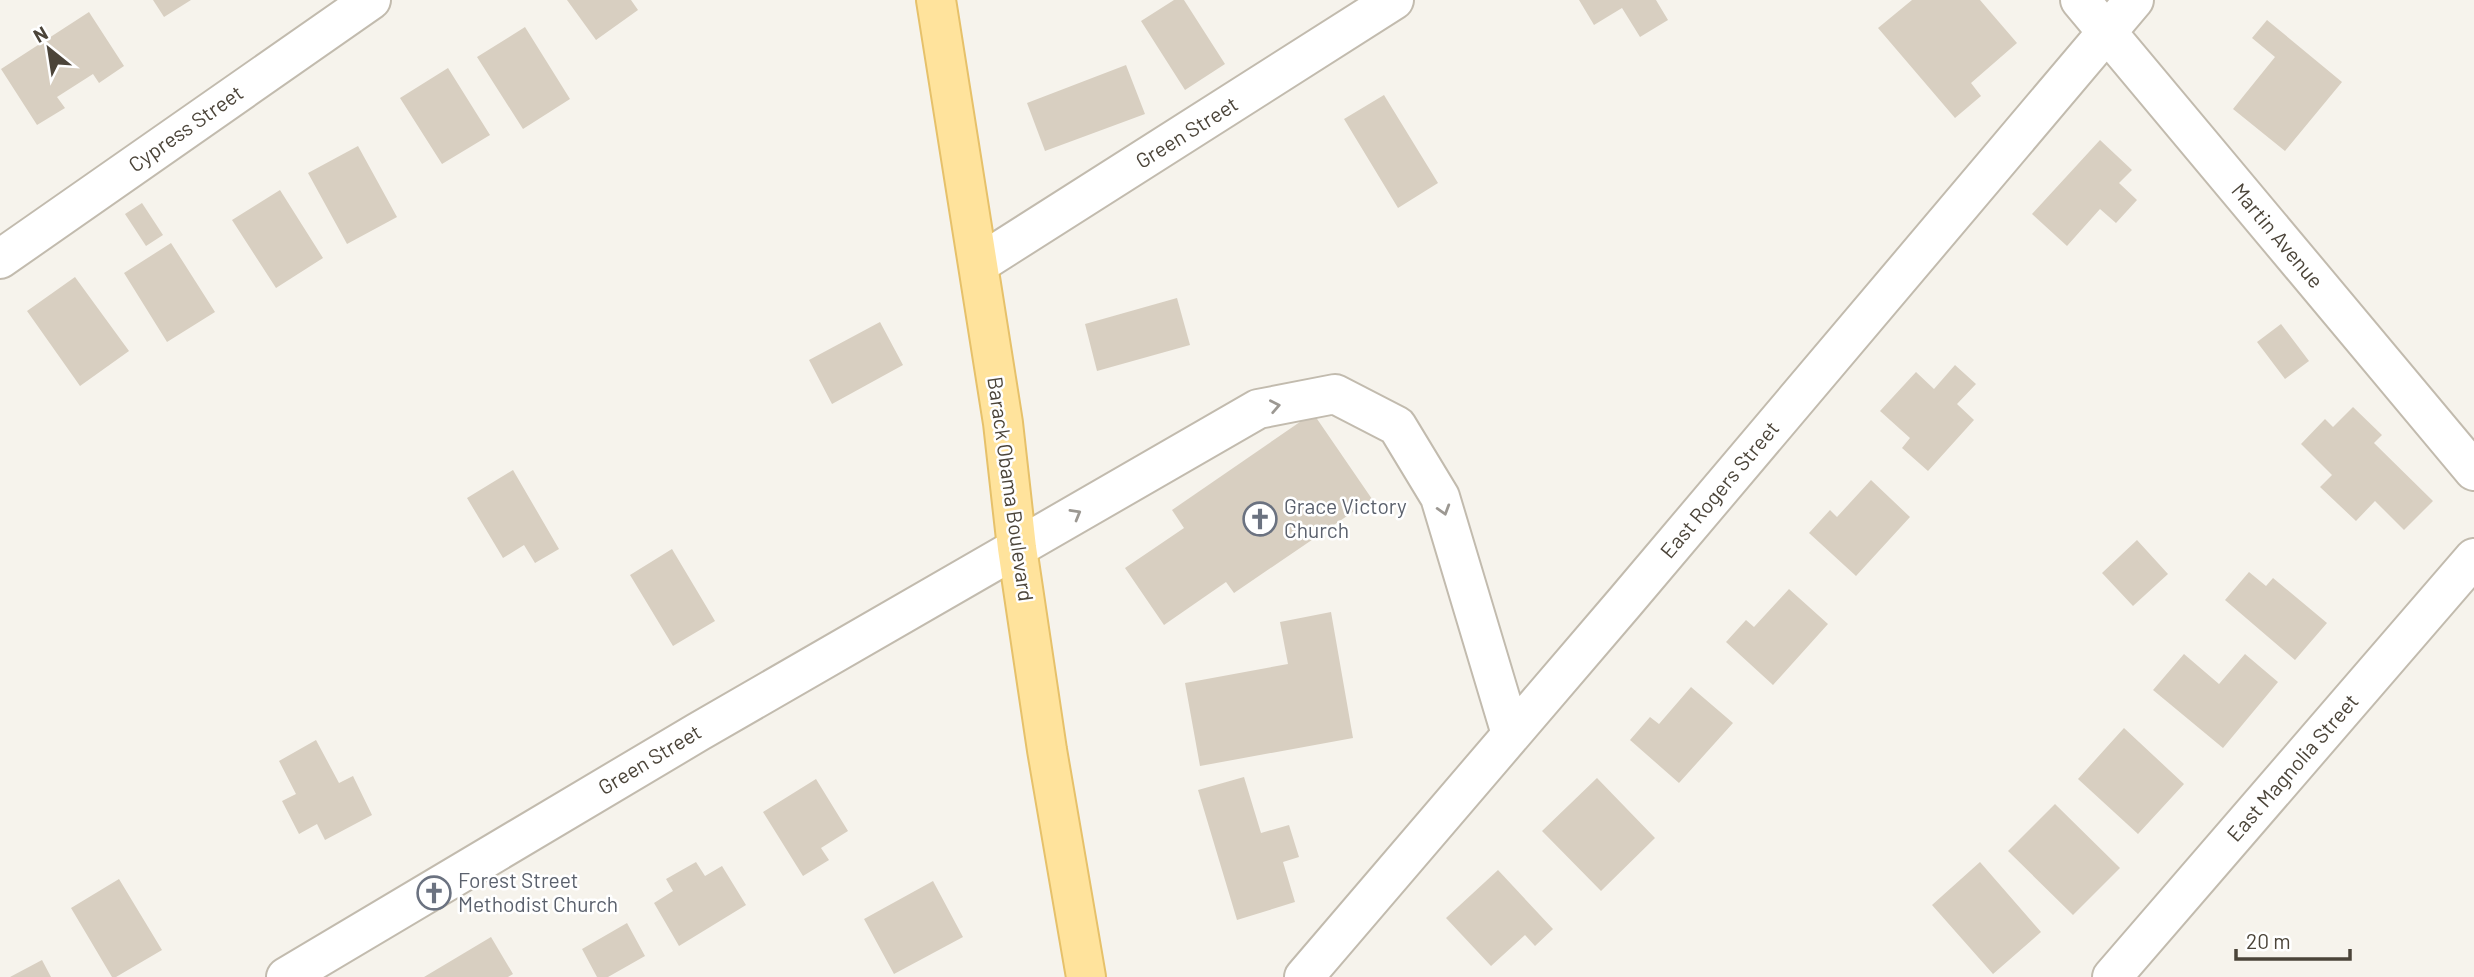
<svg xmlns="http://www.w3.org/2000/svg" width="2474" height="977" font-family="Barlow,sans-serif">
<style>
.building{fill:#d8cfc1}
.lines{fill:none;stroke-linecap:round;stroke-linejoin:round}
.minor-casing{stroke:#c2bbae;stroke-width:42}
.major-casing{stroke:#e6c16a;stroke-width:42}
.minor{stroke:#fff;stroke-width:38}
.major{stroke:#ffe39c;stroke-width:38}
.oneway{stroke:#9c9892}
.labels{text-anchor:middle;stroke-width:5;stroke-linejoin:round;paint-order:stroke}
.street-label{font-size:21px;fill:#4b4439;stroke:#fff}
.worship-label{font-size:21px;fill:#5b616d;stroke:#fff;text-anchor:start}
</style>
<rect width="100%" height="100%" fill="#f6f3ec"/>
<!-- building -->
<path class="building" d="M153,0H191L164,17Z
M567,0H631L638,10L596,40Z
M1174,0H1184L1225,64L1185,90L1141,21Z
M1579,0H1656L1668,20L1640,37L1622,8L1594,25Z
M1912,0H1980L2017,43L1971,83L1981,96L1955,118L1878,28Z
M89,12L124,66L99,83L93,74L57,97L65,108L37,125L1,69Z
M2267,20L2342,82L2285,151L2233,109L2275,57L2252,38Z
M525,27L570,99L523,129L477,57Z
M1126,65L1145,114L1045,151L1027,103Z
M448,68L490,135L442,164L400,98Z
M1384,95L1438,183L1398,208L1344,119Z
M2100,140L2132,170L2119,183L2137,200L2116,223L2100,209L2067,246L2032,214Z
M358,146L397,217L347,244L308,173Z
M280,190L323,258L276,288L232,220Z
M142,203L163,235L146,246L125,214Z
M171,243L215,312L167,342L124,273Z
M75,277L129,351L80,386L27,311Z
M1177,298L1190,345L1097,371L1085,324Z
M880,322L903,365L832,404L809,360Z
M2281,324L2309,361L2285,379L2257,342Z
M1955,365L1976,384L1957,404L1974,420L1928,471L1902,448L1910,438L1880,411L1916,372L1934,389Z
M2353,407L2382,435L2374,443L2433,501L2404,530L2375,501L2356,521L2320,487L2332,475L2301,444L2325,419L2333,427Z
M1313,413L1372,499L1234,593L1226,582L1164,625L1125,568L1184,528L1172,510Z
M513,470L559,549L535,563L524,545L503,558L467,498Z
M1871,480L1910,517L1856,576L1809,533L1830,510L1837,517Z
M2137,540L2168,574L2133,606L2102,573Z
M672,549L715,621L673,646L630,575Z
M2249,572L2266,586L2273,578L2327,623L2295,660L2225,600Z
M1789,589L1828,624L1773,685L1726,642L1746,620L1754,627Z
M1331,612L1353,738L1200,766L1185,683L1288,664L1280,622Z
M2184,654L2219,684L2245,654L2278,682L2223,748L2153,690Z
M1691,687L1733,723L1679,783L1630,740L1650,717L1659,724Z
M2124,728L2184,784L2138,834L2078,779Z
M316,740L339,783L353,776L372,815L325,840L317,824L299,834L282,801L296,794L279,761Z
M1244,777L1261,833L1289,825L1299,857L1283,862L1295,902L1237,920L1198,790Z
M1597,778L1655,838L1601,891L1542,831Z
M816,779L848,831L821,848L829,860L803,876L763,812Z
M2055,804L2120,868L2073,915L2008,851Z
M696,862L705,876L722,866L746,905L679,946L654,903L673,891L666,879Z
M1980,862L2041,932L1993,974L1932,905Z
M1498,870L1553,929L1535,946L1525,935L1491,966L1446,918Z
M119,879L162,950L116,977H112L71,908Z
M933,881L963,937L894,974L864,919Z
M627,923L645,956L608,977H597L582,949Z
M491,937L513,974L508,977H424Z
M42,960L51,977H10Z"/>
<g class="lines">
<defs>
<path id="minor" d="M2080,0L2474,471
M0,259L371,0
M979,264L1394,0
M286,977L698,732L1258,409L1335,394L1397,426L1440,497L1511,734
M1304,977L1625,602L2134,0
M2112,977L2474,558"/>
<path id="major" d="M936,0L1003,423L1017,548L1047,750L1086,977"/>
</defs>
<!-- minor casing -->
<use href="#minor" class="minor-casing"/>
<!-- major casing -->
<use href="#major" class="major-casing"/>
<!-- minor -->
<use href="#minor" class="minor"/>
<!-- major -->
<use href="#major" class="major"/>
</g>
<!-- one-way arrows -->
<defs><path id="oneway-chevron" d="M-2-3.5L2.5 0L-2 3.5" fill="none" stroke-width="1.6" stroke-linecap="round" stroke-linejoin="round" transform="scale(1.75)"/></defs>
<g class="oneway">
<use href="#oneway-chevron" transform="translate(1275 406) rotate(-11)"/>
<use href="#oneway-chevron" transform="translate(1444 510) rotate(73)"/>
<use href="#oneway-chevron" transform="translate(1076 514) rotate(-30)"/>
</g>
<!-- icons -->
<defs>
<symbol id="church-ring" viewBox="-11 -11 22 22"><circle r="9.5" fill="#fff" stroke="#6b7280" stroke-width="1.5"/><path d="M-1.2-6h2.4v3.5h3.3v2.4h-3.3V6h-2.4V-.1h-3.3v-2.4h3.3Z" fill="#6b7280"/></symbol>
</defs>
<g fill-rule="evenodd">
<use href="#church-ring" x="1241" y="500" width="38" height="38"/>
<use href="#church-ring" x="415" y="874" width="38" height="38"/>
</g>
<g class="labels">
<!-- street labels -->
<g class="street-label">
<text transform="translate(186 129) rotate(-35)" y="7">Cypress Street</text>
<text transform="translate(1187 133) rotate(-32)" y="7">Green Street</text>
<text transform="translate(2277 236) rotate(50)" y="7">Martin Avenue</text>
<text transform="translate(1010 489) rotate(82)" y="7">Barack Obama Boulevard</text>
<text transform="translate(1720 490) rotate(-50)" y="7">East Rogers Street</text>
<text transform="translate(650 760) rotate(-31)" y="7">Green Street</text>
<text transform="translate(2293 768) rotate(-49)" y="7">East Magnolia Street</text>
</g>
<!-- worship labels -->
<g class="worship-label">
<text x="1284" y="514">Grace Victory<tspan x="1284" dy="24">Church</tspan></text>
<text x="458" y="888">Forest Street<tspan x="458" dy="24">Methodist Church</tspan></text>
</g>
</g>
<!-- north arrow -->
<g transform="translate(49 49) rotate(330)" stroke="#ffffff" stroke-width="5" paint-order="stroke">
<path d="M0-5L12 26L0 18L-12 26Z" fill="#4b4439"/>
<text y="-10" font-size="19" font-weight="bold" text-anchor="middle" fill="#4b4439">N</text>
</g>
<!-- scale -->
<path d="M2236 949v10h114v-10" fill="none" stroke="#4b4439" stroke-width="3.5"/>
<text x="2246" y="949" font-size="21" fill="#4b4439" stroke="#ffffff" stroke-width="5" paint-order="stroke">20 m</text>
</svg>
